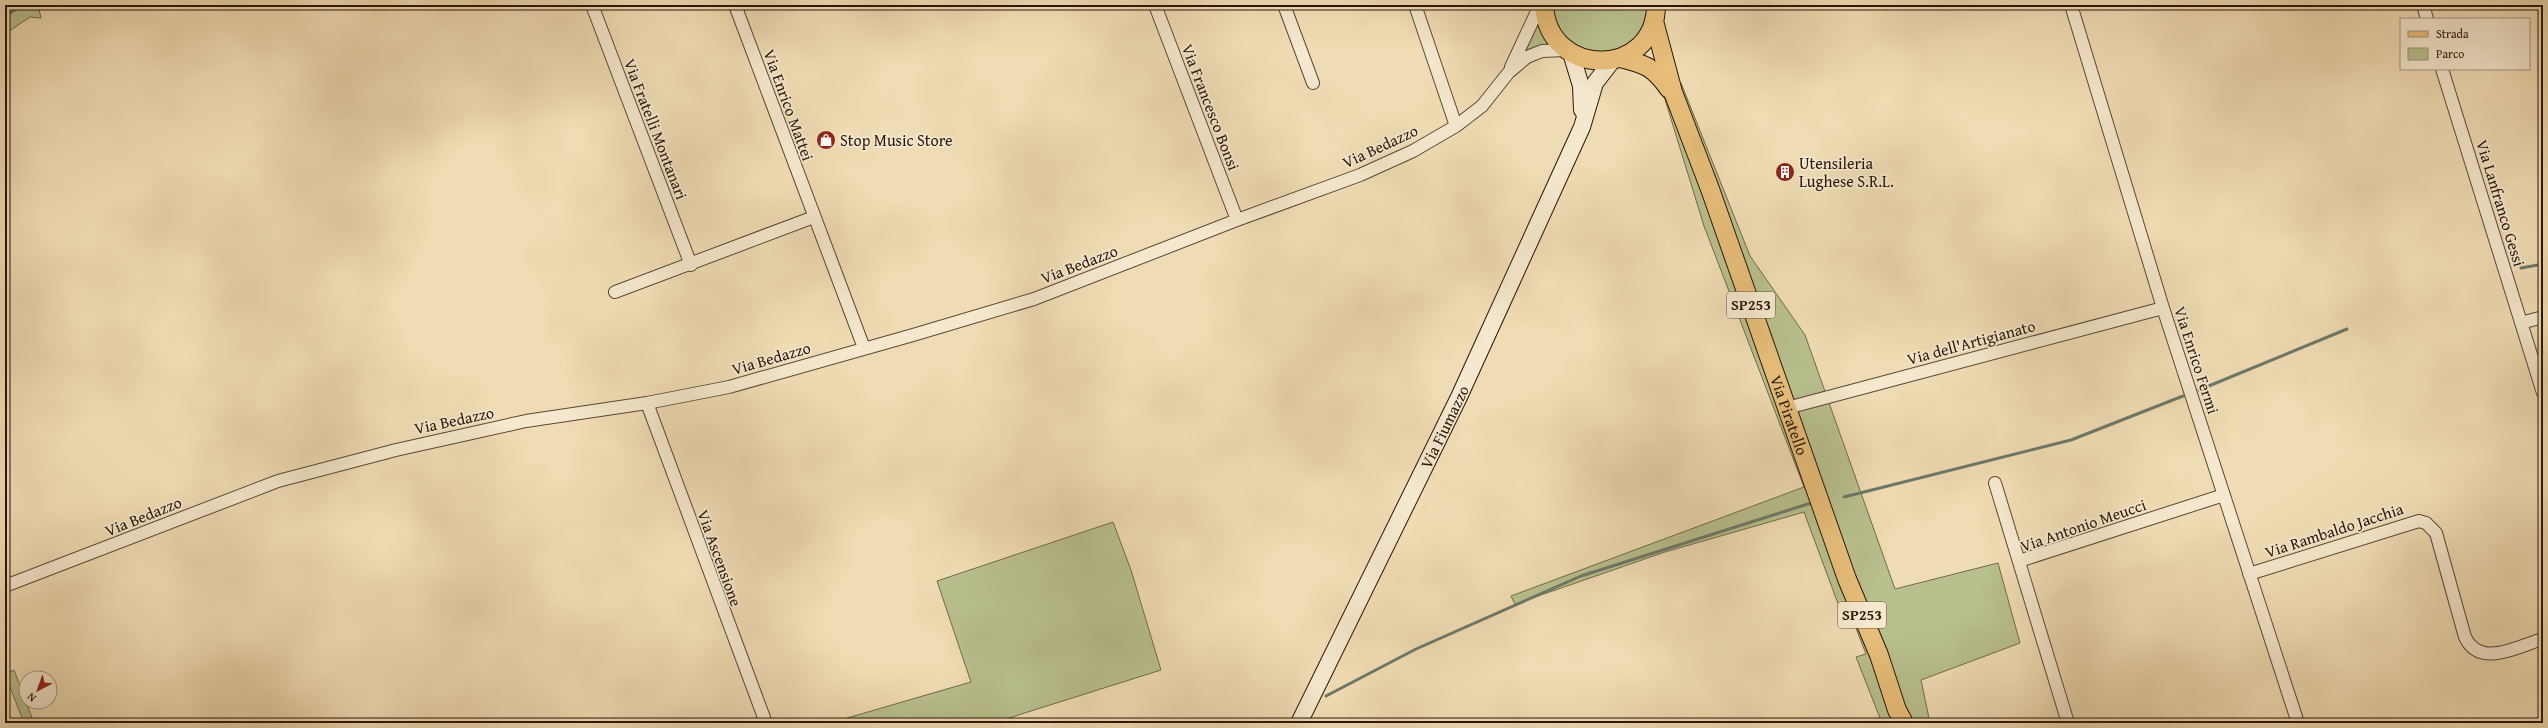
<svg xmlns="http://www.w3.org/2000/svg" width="2548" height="728" font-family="'Gentium Book Plus',serif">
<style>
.green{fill:#b8c08e;stroke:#706a4c}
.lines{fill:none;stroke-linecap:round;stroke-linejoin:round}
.stream{stroke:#6d7968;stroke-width:3}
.street-casing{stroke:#5b4734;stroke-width:14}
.secondary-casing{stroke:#29150a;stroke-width:18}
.primary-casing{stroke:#29150a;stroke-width:20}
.street{stroke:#f5e8ce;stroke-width:12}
.secondary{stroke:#f5e8ce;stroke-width:16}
.primary{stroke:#e8be7a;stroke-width:18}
.labels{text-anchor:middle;stroke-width:3.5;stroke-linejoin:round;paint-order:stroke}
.shield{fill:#f5e8ce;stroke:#665445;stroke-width:1}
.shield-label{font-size:15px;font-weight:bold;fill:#29150a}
.street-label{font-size:16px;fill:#29150a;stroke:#f5e8ce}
.poi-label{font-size:16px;fill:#29150a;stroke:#f5e8ce;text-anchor:start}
</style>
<rect width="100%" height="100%" fill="#f0dcb4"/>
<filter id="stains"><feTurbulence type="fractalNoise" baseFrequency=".005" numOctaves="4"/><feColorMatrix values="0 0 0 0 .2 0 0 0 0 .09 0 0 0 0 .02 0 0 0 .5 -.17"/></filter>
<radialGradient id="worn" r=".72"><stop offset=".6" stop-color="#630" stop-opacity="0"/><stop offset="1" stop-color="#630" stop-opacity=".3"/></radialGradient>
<!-- green -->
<path class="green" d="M5,5H38L41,18L30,17L5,34Z
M1551,5H1650C1648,19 1643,36 1630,45C1607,62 1571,53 1557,29C1553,23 1553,12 1551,5Z
M1538,22L1550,46L1519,54Z
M1681,83L1750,256L1805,335L1895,589L1998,563L2020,643L1921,680L1930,723H1882L1856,657L1866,654L1848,608L1840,609L1804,512L1665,552L1515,604L1511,596L1804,487L1704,226L1663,93Z
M1113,522L1131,570L1161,670L993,723H830L971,682L937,581Z
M14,670L34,723H24L5,674Z"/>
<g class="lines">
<!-- stream -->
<path class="stream" d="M5,16L23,5
M2521,268L2543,264
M2199,390L2347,329
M1844,497L2071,440L2183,396
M1326,696L1416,649L1581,576L1811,503"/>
<defs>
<path id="street" d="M592,5L691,265
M735,5L864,348
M1155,5L1237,220
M1284,5L1313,83
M1415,5L1456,126
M2071,5L2163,308L2298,723
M2423,5L2427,19
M1511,67L1540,5
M2442,69L2543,393
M615,292L814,217
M2521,323L2543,317
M647,403L766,723
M1787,408L2163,308
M1995,483L2068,723
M2019,561L2224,495
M2249,574L2419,521L2426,523L2436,533L2465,637C2480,669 2518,646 2543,639
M5,586L278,481L396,450L526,421L647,403L729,387L913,335L1034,299L1237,220L1360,175L1413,151L1456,126L1482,106L1509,72L1527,57L1542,51L1566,50"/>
<g id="secondary">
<path d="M1571,53L1581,86L1582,110"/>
<path id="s1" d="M1299,723L1459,397L1582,127L1595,83L1612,61"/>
</g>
<g id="primary">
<path d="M1544,5C1548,80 1656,78 1656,5"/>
<path id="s2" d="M1654,21L1673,92L1710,189L1847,579L1879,655L1897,710L1904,723"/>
<path d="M1620,58C1645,64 1654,67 1669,89"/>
</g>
</defs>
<!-- street casing -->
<use href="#street" class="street-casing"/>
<!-- secondary casing -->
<use href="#secondary" class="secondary-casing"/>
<!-- primary casing -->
<use href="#primary" class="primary-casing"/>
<!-- street -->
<use href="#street" class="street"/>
<!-- secondary -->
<use href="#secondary" class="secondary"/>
<!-- primary -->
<use href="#primary" class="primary"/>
</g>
<!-- icons -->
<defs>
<symbol id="shop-disc" viewBox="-11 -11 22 22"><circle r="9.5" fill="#8f2418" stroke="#f5e8ce"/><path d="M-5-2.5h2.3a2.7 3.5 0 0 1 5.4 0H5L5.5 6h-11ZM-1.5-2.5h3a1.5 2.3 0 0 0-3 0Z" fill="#fff"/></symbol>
<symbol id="building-disc" viewBox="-11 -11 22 22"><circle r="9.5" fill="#8f2418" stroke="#f5e8ce"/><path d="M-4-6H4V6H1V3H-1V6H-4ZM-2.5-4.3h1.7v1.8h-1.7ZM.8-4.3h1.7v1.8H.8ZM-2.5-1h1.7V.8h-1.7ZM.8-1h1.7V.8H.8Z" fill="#fff"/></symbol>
</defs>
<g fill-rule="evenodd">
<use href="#shop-disc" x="815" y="129" width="22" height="22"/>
<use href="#building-disc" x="1774" y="161" width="22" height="22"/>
</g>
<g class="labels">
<!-- shield labels -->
<g class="shield">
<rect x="1727" y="292" width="48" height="26" rx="3"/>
<rect x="1838" y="602" width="48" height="26" rx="3"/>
</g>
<g class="shield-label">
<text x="1751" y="310">SP253</text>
<text x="1862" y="620">SP253</text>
</g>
<!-- street labels -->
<g class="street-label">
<text transform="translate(789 105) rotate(70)" y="6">Via Enrico Mattei</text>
<text transform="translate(1211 107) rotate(69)" y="6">Via Francesco Bonsi</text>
<text transform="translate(656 129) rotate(69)" y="6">Via Fratelli Montanari</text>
<text transform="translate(1380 146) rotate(-25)" y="6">Via Bedazzo</text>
<text transform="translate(2501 203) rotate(73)" y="6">Via Lanfranco Gessi</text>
<text transform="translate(1079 264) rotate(-21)" y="6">Via Bedazzo</text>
<text transform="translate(1971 342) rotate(-15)" y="6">Via dell'Artigianato</text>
<text transform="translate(771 358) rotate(-16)" y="6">Via Bedazzo</text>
<text transform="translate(2197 360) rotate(72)" y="6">Via Enrico Fermi</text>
<text dy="6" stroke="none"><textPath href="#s2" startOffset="417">Via Piratello</textPath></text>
<text transform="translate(454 420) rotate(-12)" y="6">Via Bedazzo</text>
<text dy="6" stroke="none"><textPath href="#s1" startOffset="330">Via Fiumazzo</textPath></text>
<text transform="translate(143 516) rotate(-22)" y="6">Via Bedazzo</text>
<text transform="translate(2083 525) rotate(-19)" y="6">Via Antonio Meucci</text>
<text transform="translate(2334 530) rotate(-18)" y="6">Via Rambaldo Jacchia</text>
<text transform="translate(720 558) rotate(70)" y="6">Via Ascensione</text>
</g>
<!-- poi labels -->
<g class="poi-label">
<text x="840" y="146">Stop Music Store</text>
<text x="1799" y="169">Utensileria<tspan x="1799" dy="18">Lughese S.R.L.</tspan></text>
</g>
</g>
<!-- margin -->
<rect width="2548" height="728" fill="none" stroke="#f0dcb4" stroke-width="20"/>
<rect x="6" y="6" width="2536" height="716" fill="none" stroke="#29150a" stroke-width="2"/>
<rect x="10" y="10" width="2528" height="708" fill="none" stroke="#29150a"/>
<!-- legend -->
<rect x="2400" y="18" width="130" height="52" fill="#f5e8ce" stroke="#a39480"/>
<rect x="2408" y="31" width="20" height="6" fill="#e8be7a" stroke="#a39480"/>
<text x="2436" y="38" font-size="12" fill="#29150a">Strada</text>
<rect x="2408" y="48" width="20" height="12" fill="#b8c08e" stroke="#a39480"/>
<text x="2436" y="58" font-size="12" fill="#29150a">Parco</text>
<!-- north arrow -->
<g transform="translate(38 690) rotate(221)"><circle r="19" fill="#f5e8ce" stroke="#a39480"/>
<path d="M0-3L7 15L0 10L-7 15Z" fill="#8f2418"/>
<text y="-6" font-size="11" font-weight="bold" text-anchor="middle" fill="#29150a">N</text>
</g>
<rect width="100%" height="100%" filter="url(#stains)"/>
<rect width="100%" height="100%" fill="url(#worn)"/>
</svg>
